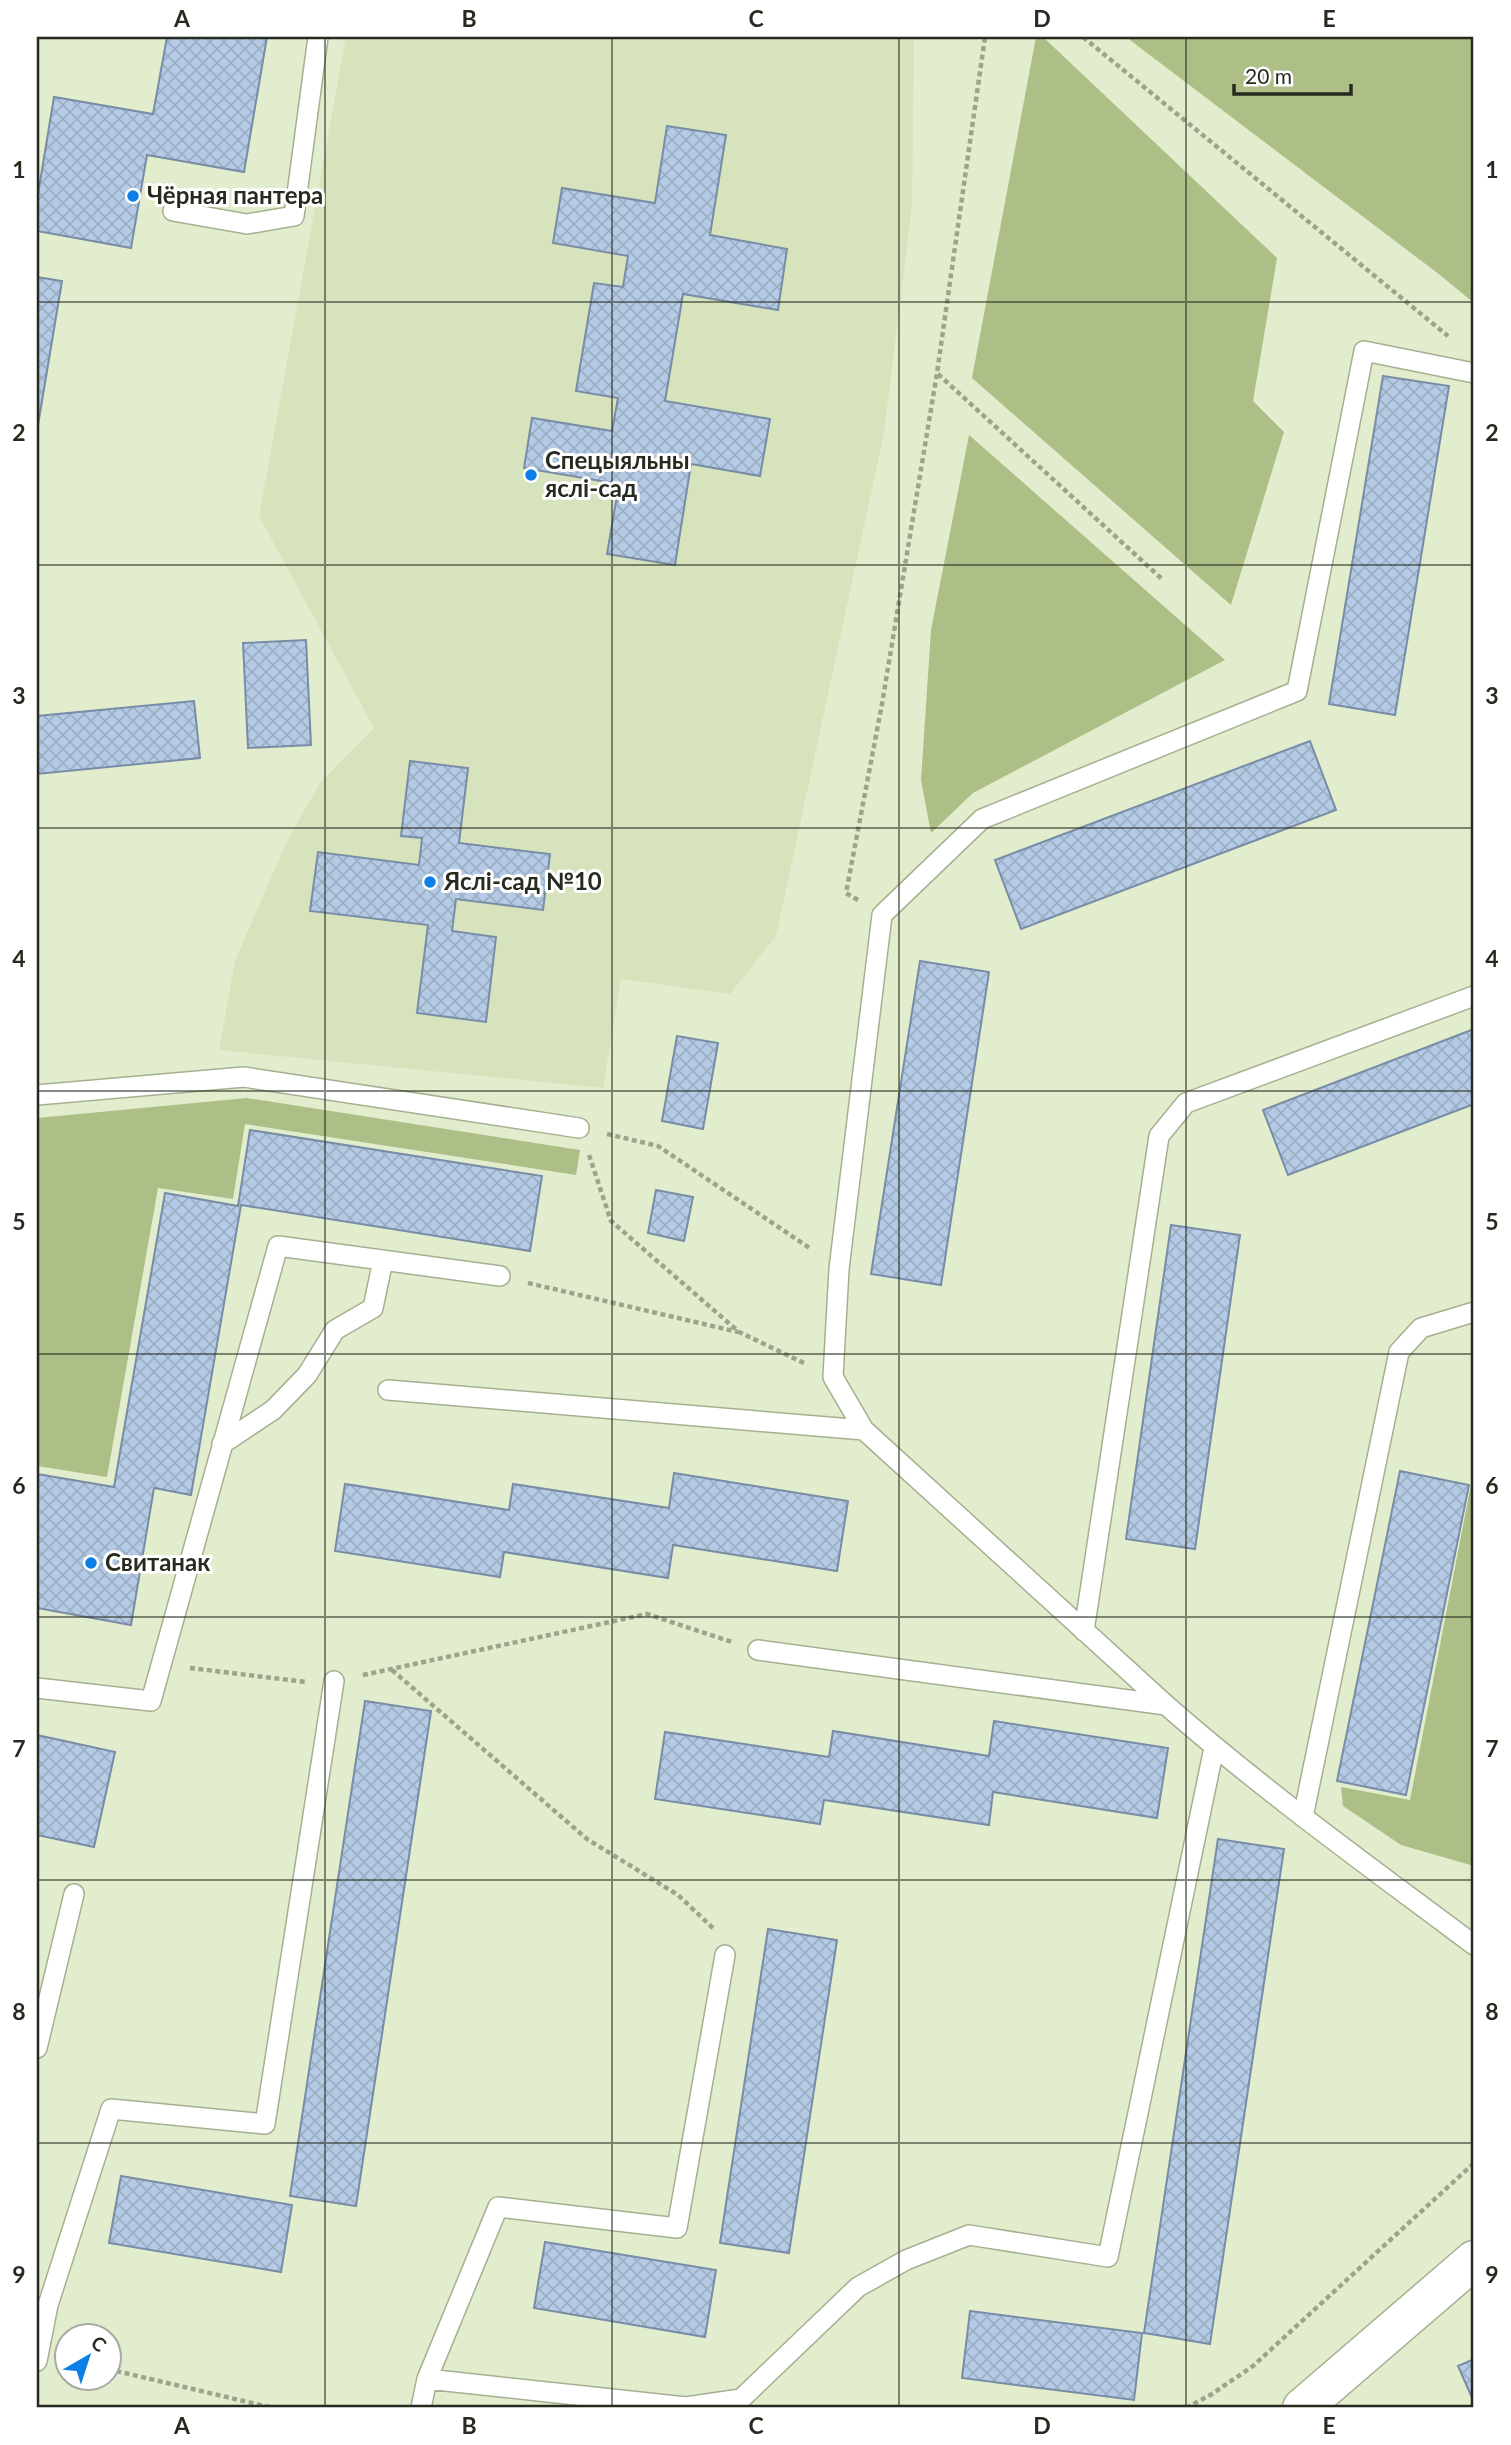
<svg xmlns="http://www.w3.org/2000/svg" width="1511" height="2445" font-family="Lato,sans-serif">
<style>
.built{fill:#d6e3bd}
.green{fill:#adbf86}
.building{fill:url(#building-cross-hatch);stroke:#788da5;stroke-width:2}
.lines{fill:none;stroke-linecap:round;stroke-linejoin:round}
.lane-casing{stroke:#a5b091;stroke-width:22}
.secondary-casing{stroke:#a5b091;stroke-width:41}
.path{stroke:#9ca48c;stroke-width:4.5;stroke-dasharray:5 3.5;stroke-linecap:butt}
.lane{stroke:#fff;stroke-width:19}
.secondary{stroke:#fff;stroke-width:38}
.grid{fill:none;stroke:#272b1f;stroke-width:2;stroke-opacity:0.55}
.poi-dot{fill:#0b7fe6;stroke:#fff;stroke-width:2.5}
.labels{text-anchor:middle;stroke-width:6;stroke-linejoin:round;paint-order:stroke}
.poi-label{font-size:24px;font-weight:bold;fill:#272b1f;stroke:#fff;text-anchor:start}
.neatline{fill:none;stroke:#272b1f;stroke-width:2.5}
.grid-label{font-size:23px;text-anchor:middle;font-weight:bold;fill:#272b1f}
</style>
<defs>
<pattern id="building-cross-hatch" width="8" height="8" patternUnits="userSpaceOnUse" patternTransform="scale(1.75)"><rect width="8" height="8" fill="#b4cae5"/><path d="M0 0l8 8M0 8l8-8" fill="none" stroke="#9baec4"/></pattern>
</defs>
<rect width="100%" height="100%" fill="#e2edcd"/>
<!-- built -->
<path class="built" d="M346,37H914L912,206L884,433L776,936L730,994L621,979L603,1088L219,1050L235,961L287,841L320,783L374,728L259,516Z"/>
<!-- green -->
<path class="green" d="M1036,37H1043L1277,258L1253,401L1284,432L1231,605L972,378Z
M1126,37H1474V303L1440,275Z
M969,435L1225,660L973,793L931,833L921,780L931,630Z
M247,1098L580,1150L576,1175L245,1124L233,1199L158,1188L107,1477L37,1466V1118Z
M1474,1469V1866L1401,1845L1343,1806L1341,1787L1410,1800Z"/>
<!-- building -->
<path class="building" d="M167,37H267L244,172L147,155L131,248L37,231V200L54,97L153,114Z
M667,126L726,135L710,235L787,249L778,310L683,294L665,401L770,419L760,476L691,464L675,565L607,554L619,484L524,468L532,418L612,431L618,398L576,391L594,283L623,287L628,256L553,243L562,188L655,203Z
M37,277L62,281L37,431Z
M1383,376L1449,386L1395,715L1329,704Z
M306,640L311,745L248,748L243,643Z
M194,701L200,758L37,774V716Z
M1310,741L1336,810L1021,929L995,860Z
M410,761L468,768L459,843L550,854L543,910L456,899L452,931L496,937L486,1022L417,1013L428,925L310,911L318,852L419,865L422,838L401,836Z
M920,961L989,972L941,1285L871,1274Z
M1474,1029V1104L1288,1175L1263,1110Z
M677,1036L718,1043L703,1129L662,1121Z
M250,1130L542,1176L530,1251L241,1205L191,1495L154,1488L131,1625L37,1608V1474L114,1487L165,1193L238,1206Z
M656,1190L693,1197L684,1241L648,1233Z
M1171,1225L1240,1235L1195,1549L1126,1539Z
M1400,1471L1469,1485L1406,1795L1337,1781Z
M674,1473L848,1501L837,1571L673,1545L668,1578L504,1552L500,1577L335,1551L345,1484L509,1510L513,1484L669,1508Z
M365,1701L431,1711L356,2206L290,2196Z
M994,1721L1168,1748L1157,1818L993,1792L989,1825L824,1800L820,1824L655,1799L665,1732L829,1757L833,1731L989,1756Z
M37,1735L115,1752L94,1847L37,1835Z
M1218,1839L1284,1849L1210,2344L1144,2333Z
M768,1929L837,1940L789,2253L720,2243Z
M121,2176L292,2205L281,2272L109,2243Z
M545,2242L716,2270L705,2337L534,2308Z
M970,2311L1142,2333L1134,2400L962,2378Z
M1474,2359V2402L1458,2366Z"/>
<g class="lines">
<defs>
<path id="lane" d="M173,211L247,224L294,216L318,37
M1474,373L1364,351L1297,691L982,819L882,915L839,1269L833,1377L864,1430L1166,1705C1264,1791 1370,1867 1474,1945
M37,1095L244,1077L579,1128
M388,1390L864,1430
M222,1444L273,1410L307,1375L335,1330L373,1308L383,1260
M1084,1631L1159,1136L1186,1103L1474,996
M758,1650L1166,1705
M37,1688L151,1701L278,1246L500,1276
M1303,1817L1399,1352L1421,1328L1474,1312
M37,2048L74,1894
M37,2361L48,2305L111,2109L265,2124L334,1681
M427,2379L498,2207L677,2228L725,1955
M421,2408L427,2379L686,2407L741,2399L858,2287L906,2260L969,2235L1108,2257L1214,1748"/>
<path id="secondary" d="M1302,2408L1474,2260"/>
</defs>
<!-- lane casing -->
<use href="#lane" class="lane-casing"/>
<!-- secondary casing -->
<use href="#secondary" class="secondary-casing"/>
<!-- path -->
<path class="path" d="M1083,37L1448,336
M938,374L1162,579
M858,900L846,893L882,704L937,373L985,37
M607,1134L658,1146L811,1249
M589,1155L611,1221L739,1332L806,1364
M528,1283L738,1332
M190,1668L306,1682
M392,1670L587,1839L678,1895L714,1929
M363,1675L647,1614L732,1642
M108,2369L273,2408
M1186,2408L1212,2394L1253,2366L1474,2163"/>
<!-- lane -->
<use href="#lane" class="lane"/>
<!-- secondary -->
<use href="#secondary" class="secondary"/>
</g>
<!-- grid -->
<path class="grid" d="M325,37V2408M612,37V2408M899,37V2408M1186,37V2408M37,302H1474M37,565H1474M37,828H1474M37,1091H1474M37,1354H1474M37,1617H1474M37,1880H1474M37,2143H1474"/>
<!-- markers -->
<g class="poi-dot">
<circle cx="133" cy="196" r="7"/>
<circle cx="531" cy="475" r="7"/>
<circle cx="430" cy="882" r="7"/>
<circle cx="91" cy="1563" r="7"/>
</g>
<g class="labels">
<!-- poi labels -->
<g class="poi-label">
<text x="147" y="204">Чёрная пантера</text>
<text x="545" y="469">Спецыяльны<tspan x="545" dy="28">яслі-сад</tspan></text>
<text x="444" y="890">Яслі-сад №10</text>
<text x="105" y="1571">Свитанак</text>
</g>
</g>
<!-- border -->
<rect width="1511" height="2445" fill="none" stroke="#ffffff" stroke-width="77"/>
<!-- north arrow -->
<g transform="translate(88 2357) rotate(39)"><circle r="33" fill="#ffffff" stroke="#a9aaa5" stroke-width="2"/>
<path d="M0-5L12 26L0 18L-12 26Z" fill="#0b7fe6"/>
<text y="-10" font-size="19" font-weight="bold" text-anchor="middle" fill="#272b1f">С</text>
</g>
<!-- scale -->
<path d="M1234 84v10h117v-10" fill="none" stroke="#272b1f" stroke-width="3.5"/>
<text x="1245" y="84" font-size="21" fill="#272b1f" stroke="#ffffff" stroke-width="5" paint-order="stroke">20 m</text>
<rect x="38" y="38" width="1434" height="2368" class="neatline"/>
<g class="grid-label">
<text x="182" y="27">A</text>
<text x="469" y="27">B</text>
<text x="756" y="27">C</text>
<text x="1042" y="27">D</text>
<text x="1329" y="27">E</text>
<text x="19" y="178">1</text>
<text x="1492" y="178">1</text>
<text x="19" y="441">2</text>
<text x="1492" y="441">2</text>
<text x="19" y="704">3</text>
<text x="1492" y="704">3</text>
<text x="19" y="967">4</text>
<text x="1492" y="967">4</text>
<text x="19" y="1230">5</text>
<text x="1492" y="1230">5</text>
<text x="19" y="1494">6</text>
<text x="1492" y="1494">6</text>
<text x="19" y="1757">7</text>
<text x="1492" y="1757">7</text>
<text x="19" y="2020">8</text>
<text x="1492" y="2020">8</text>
<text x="19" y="2283">9</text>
<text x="1492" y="2283">9</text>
<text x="182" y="2434">A</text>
<text x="469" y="2434">B</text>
<text x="756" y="2434">C</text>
<text x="1042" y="2434">D</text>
<text x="1329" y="2434">E</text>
</g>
</svg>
